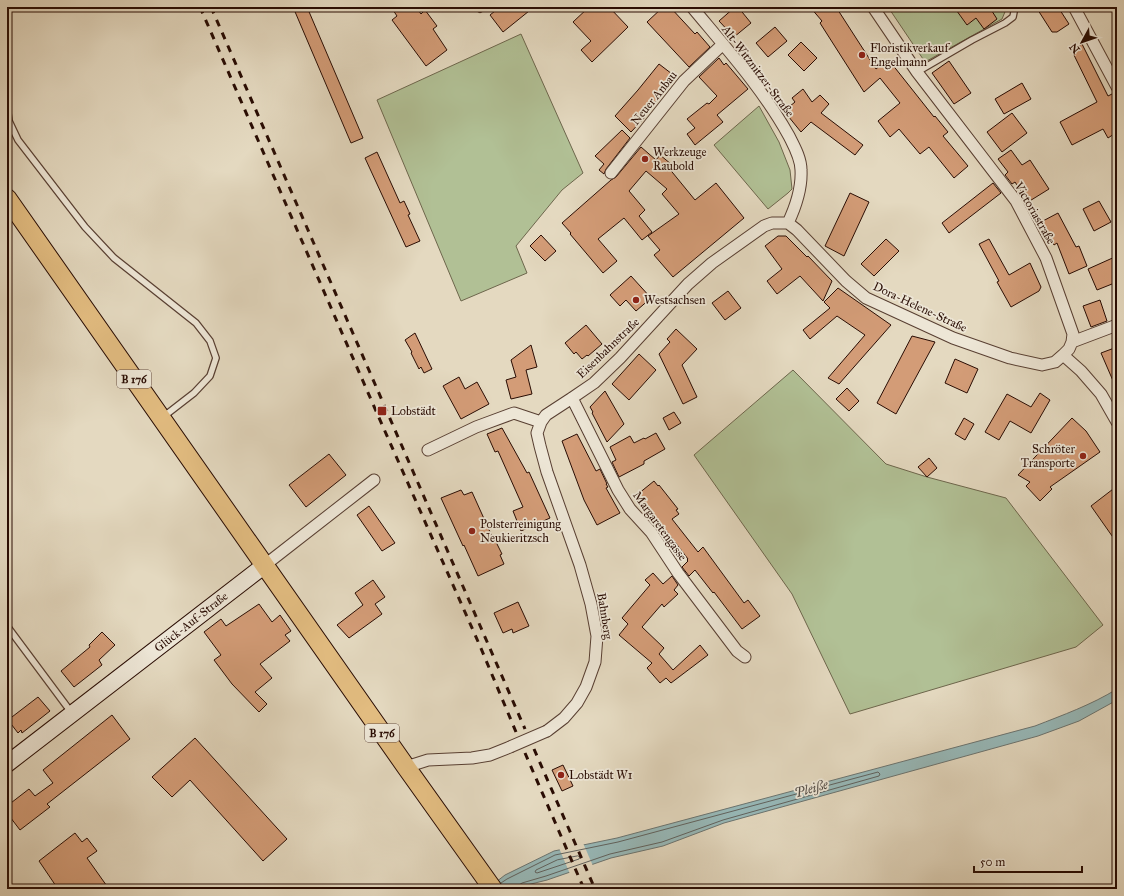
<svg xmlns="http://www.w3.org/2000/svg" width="1124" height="896" font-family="'IM FELL Great Primer',serif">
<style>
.green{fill:#b1c095;stroke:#6d664c}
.water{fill:#97b9b9;stroke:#6b7470}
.pier{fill:#e4d9c0}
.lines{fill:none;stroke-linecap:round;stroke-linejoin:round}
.shore{stroke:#60625e;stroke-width:1}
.building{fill:#d39c77;stroke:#290c03}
.lane-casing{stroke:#583f32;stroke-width:8}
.street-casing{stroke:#583f32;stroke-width:13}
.secondary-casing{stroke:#290c03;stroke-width:18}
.primary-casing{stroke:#290c03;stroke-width:20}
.lane{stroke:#ede6d6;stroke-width:5.5}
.street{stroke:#ede6d6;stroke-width:11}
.secondary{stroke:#ede6d6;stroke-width:16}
.primary{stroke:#e2bc80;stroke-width:18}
.rail{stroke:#290c03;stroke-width:3;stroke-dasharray:7 7;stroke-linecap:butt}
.street-bridge-casing{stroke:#583f32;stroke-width:13;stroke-linecap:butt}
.street-bridge{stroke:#ede6d6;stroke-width:11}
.poi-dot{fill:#8f2418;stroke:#ede6d6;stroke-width:1.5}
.labels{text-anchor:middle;stroke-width:3.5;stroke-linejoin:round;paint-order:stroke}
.shield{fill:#ede6d6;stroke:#644d42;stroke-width:1}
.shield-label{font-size:11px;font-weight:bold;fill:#290c03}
.poi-label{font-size:12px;fill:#290c03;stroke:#ede6d6;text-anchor:start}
.street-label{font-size:12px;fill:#290c03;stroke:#ede6d6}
.water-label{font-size:13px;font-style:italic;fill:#504943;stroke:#ede6d6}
</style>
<rect width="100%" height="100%" fill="#e4d9c0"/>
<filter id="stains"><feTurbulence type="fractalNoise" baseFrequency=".005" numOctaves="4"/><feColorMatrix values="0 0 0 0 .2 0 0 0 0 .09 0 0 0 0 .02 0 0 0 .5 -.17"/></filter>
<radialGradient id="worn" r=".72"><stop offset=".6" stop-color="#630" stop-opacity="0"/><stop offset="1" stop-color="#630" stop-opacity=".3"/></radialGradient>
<!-- green -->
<path class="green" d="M888,7H1007L1002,19L925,62Z
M521,34L583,173L562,190L516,246L527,273L461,301L377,100Z
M759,106L779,142L790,170L792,189L788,193L768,209L714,145Z
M793,370L886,464L927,477L1006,498L1103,625L1076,647L850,714L792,594L694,455Z"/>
<!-- water -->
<path class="water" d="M1117,689V700L1079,721L1038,736L724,823L663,846L611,858L547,880L523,886L520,889H487L505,875L554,851L617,838L1035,726C1063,715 1091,705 1117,689Z"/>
<!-- pier -->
<path class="pier" d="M583,843L593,866L570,874L559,848Z"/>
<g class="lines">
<!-- shore -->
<path class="shore" d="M578,856L580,857L579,859L537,873L535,872L536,870L557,860Z
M501,883L507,879L555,855L618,842L878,772L880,774L879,776L723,820L662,842L610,854L546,876L522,883L519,885L518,889"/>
</g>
<!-- building -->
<path class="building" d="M293,7H307L363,138L351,143Z
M391,7H416L421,14L425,10L437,26L433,29L447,50L426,66L392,20L397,16Z
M500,7H534L503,32L490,15Z
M589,7H609L628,27L592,62L581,50L591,41L573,22Z
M663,7H670L695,34L697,32L710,47L689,67L647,22Z
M735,7H738L751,23L734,37L719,21Z
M810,7H836L876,69L888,59L934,117L935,116L948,132L943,136L968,166L954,178L929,147L920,154L899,129L890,137L878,121L900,103L880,78L864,92L820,23L822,21Z
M954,7H991L990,8L997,19L984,29L976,18L967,25Z
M1036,7H1058L1069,24L1057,32H1052Z
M775,27L787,41L768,57L756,43Z
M801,42L817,58L804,71L788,55Z
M1082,44L1108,96L1114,93L1117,94V132L1108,138L1103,129L1072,145L1060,122L1097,102L1071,49Z
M719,58L724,65L726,63L748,89L717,115L723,122L695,145L687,134L695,128L687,119L707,103L709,104L717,96L699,77Z
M949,61L971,93L954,104L932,73Z
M659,64L676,77L644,116L645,117L631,132L615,116L638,90Z
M1022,83L1031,99L1004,114L995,99Z
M803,89L812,102L820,95L829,104L821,113L863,145L855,155L811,122L801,132L784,111L795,102L792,98Z
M1012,113L1027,133L1002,152L987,132Z
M622,130L630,138L606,169L604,174L599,170L604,164L595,156Z
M641,147L656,160L660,155L671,164L668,167L695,200L716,183L744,218L673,277L654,255L660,250L648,236L679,214L662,194L667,189L646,171L629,191L645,210L639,216L652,232L642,240L624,218L598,239L617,261L603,273L570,234L571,233L562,223L611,180L616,177Z
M1011,150L1022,165L1030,160L1049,189L1028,202L1015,182L1012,184L1005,175L1008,172L998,159Z
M377,152L400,203L404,201L410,214L408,215L420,241L406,247L365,158Z
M993,183L1001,193L949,233L942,223Z
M850,193L869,202L844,256L825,246Z
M1099,201L1111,222L1094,231L1083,209Z
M1058,213L1076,247L1079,246L1087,266L1069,274L1057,243L1054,245L1041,222Z
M541,235L556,251L545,261L530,246Z
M778,236H786L807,257L808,256L832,281L823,301L800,276L777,294L767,281L782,269L765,246Z
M886,239L899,251L874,276L861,264Z
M989,239L1009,275L1030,263L1041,287L1039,291L1011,307L997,282L999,281L979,244Z
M1117,256V282L1097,290L1088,269Z
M631,276L651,298L636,311L626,300L620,306L610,295Z
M838,288L891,325L839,384L828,378L865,335L837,316L810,339L803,330L830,308L824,302Z
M728,291L741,308L725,320L712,303Z
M1100,300L1107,321L1091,327L1083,306Z
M586,325L602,344L588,356L587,355L582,359L576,352L574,354L565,343Z
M676,329L697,349L682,365L697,397L683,404L659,354L670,342L667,339Z
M415,333L432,369L424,373L421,367L419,369L411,353L412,352L405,340Z
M912,336L935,342L896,414L877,403Z
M531,345L537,367L526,370L532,394L511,399L506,380L516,377L511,360Z
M1117,347V390L1101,353Z
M639,354L656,370L629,400L612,384Z
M955,359L978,369L967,393L945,383Z
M459,377L465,389L477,382L489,404L461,419L443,386Z
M847,388L859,401L849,411L836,399Z
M605,391L624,424L607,442L592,413L593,412L590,407Z
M1040,393L1050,400L1031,433L1010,421L999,440L985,432L1007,394L1031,407Z
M674,412L681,423L669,430L663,418Z
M964,418L974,424L965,440L955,434Z
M1072,418L1086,431L1100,452L1050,487L1052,489L1040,501L1026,486L1030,482L1018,475Z
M502,428L527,473L529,472L550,518L521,531L513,511L523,507L498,451L495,452L487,434Z
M656,433L665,449L644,461V464L619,477L612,462L616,460L610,447L630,436L634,443L644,438L645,439Z
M577,434L596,471L600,469L607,484H606L608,487L606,488L620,513L597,525L584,500L562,441Z
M329,454L346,475L306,507L289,485Z
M929,458L937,468L927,477L918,467Z
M654,481L658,486L659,485L678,509L676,510L679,514L672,519L698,552L703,547L744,603L748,600L760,616L742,629L714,592L713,593L695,570L689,576L682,567L688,561L687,560L688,559L638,494Z
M1117,486V543L1091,506Z
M461,490L464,495L472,492L495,543L496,542L502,554L500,555L504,564L478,576L464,545L463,546L441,498Z
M369,506L395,543L382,551L357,515Z
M653,573L663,584L672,576L678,585L674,590L678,594L664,607L662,604L642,627L664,648L659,654L673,670L700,645L708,655L671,683L666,678L660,683L647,668L652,663L619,635L628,624L622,618L650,585L645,580Z
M373,580L385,597L375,604L382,614L349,638L337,625L363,605L355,593Z
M518,602L529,626L513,633L512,629L503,633L494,613Z
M259,604L272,622L280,615L291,631L285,635L290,641L260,664L272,678L255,692L267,704L259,712L232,684L214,660L221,655L204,632L221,619L226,626Z
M102,632L115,645L99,660L102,665L74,687L61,671L90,647L89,645Z
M38,697L50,711L22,733L21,730L18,733L8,720Z
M112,715L130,739L47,804L50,807L20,830L7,813V806L29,789L35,796L53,783L43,770Z
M195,738L287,839L263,861L190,780L172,797L152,777Z
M563,765L573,786L562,791L552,770Z
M75,833L82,842L87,838L97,851L87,858L109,889H58L39,861Z"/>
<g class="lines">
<defs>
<path id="lane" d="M480,9L482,7
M7,28L8,31L7,75
M917,72L972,40L1005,23L1013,17L1015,7
M7,106L9,121L18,140L85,227L114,258L196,323L210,341L216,358L210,376L194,393L163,417
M7,626L71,712"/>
<path id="street" d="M692,7C726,48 763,89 789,136C794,146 801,158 801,170C802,188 796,206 788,223
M1074,7L1117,87
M611,173L684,81L723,44
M788,223L797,230L846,281L866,298L953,338L1010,358L1042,365L1055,362L1063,355L1069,349L1072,342L1073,334L1046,258L1016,201L917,72L873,7
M1072,342L1117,325
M1063,355L1081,371L1101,394L1117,422
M572,398L618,490L630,509L651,532L678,573L737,651L745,657
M428,450L476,427L514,413L541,422
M265,565L374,480
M547,731L564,718L577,703L586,687L595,662L597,636L591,604L580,565L547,472L540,446L537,433L541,422L546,415L572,398L594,383L620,358L688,284L712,263L764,226L772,223H788
M406,767L428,760L472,758L490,755L510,747"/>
<path id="secondary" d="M7,764L265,565"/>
<path id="primary" d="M7,198L406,767L493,889"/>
</defs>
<!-- lane casing -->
<use href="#lane" class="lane-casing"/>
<!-- street casing -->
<use href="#street" class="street-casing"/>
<!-- secondary casing -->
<use href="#secondary" class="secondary-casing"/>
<!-- primary casing -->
<use href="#primary" class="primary-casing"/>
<!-- lane -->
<use href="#lane" class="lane"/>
<!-- street -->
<use href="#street" class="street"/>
<!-- secondary -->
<use href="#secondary" class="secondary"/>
<!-- primary -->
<use href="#primary" class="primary"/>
<!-- rail -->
<path class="rail" d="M200,7L376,411L480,646L516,732
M211,7L525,729
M534,749L595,889
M525,753L584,889"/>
<defs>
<path id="street-bridge" d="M510,747L547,731"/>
</defs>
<!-- street-bridge casing -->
<use href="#street-bridge" class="street-bridge-casing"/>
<!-- street-bridge -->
<use href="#street-bridge" class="street-bridge"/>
</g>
<!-- markers -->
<g class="poi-dot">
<circle cx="862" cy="55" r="4"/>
<circle cx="645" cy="159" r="4"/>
<circle cx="636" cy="300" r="4"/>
<rect x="377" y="406" width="10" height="10" rx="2"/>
<circle cx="1083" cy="456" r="4"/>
<circle cx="472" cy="531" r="4"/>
<circle cx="561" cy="775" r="4"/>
</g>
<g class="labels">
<!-- shield labels -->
<g class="shield">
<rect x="117" y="370" width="34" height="18" rx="3"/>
<rect x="365" y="724" width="34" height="18" rx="3"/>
</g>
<g class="shield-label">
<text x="134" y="383">B 176</text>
<text x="382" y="737">B 176</text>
</g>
<!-- poi labels -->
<g class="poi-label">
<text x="870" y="52">Floristikverkauf<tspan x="870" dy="14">Engelmann</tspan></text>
<text x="653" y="156">Werkzeuge<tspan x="653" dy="14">Raubold</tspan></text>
<text x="644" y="304">Westsachsen</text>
<text x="391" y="415">Lobstädt</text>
<text x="1075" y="453" text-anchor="end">Schröter<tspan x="1075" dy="14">Transporte</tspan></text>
<text x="480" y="528">Polsterreinigung<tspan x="480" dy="14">Neukieritzsch</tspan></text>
<text x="569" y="779">Lobstädt W1</text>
</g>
<!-- street labels -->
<g class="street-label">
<text transform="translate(758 71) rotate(53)" y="4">Alt-Witznitzer-Straße</text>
<text transform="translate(654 98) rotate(-51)" y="4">Neuer Anbau</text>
<text transform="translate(1035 213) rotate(60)" y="4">Victoriastraße</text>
<text transform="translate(920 307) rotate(25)" y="4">Dora-Helene-Straße</text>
<text transform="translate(608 348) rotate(-44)" y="4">Eisenbahnstraße</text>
<text transform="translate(660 526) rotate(54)" y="4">Margaretengasse</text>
<text transform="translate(605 616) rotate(81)" y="4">Bahnberg</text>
<text transform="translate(191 622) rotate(-38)" y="4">Glück-Auf-Straße</text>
</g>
<!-- water labels -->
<g class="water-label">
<text transform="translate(811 788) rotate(-16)" y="5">Pleiße</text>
</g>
</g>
<!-- margin -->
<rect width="1124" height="896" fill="none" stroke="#e4d9c0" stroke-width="24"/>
<rect x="8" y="8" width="1108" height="880" fill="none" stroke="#290c03" stroke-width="2"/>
<rect x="12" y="12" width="1100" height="872" fill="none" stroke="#290c03"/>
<!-- north arrow -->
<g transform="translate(1082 42) rotate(230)" stroke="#ede6d6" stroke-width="3" paint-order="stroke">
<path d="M0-3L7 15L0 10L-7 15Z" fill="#290c03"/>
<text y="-6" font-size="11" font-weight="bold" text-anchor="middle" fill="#290c03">N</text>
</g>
<!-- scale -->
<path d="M974 866v6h108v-6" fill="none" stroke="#290c03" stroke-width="2"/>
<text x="980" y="866" font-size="12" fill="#290c03" stroke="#ede6d6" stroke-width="3" paint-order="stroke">50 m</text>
<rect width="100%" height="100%" filter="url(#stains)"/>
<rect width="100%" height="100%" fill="url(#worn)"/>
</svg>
